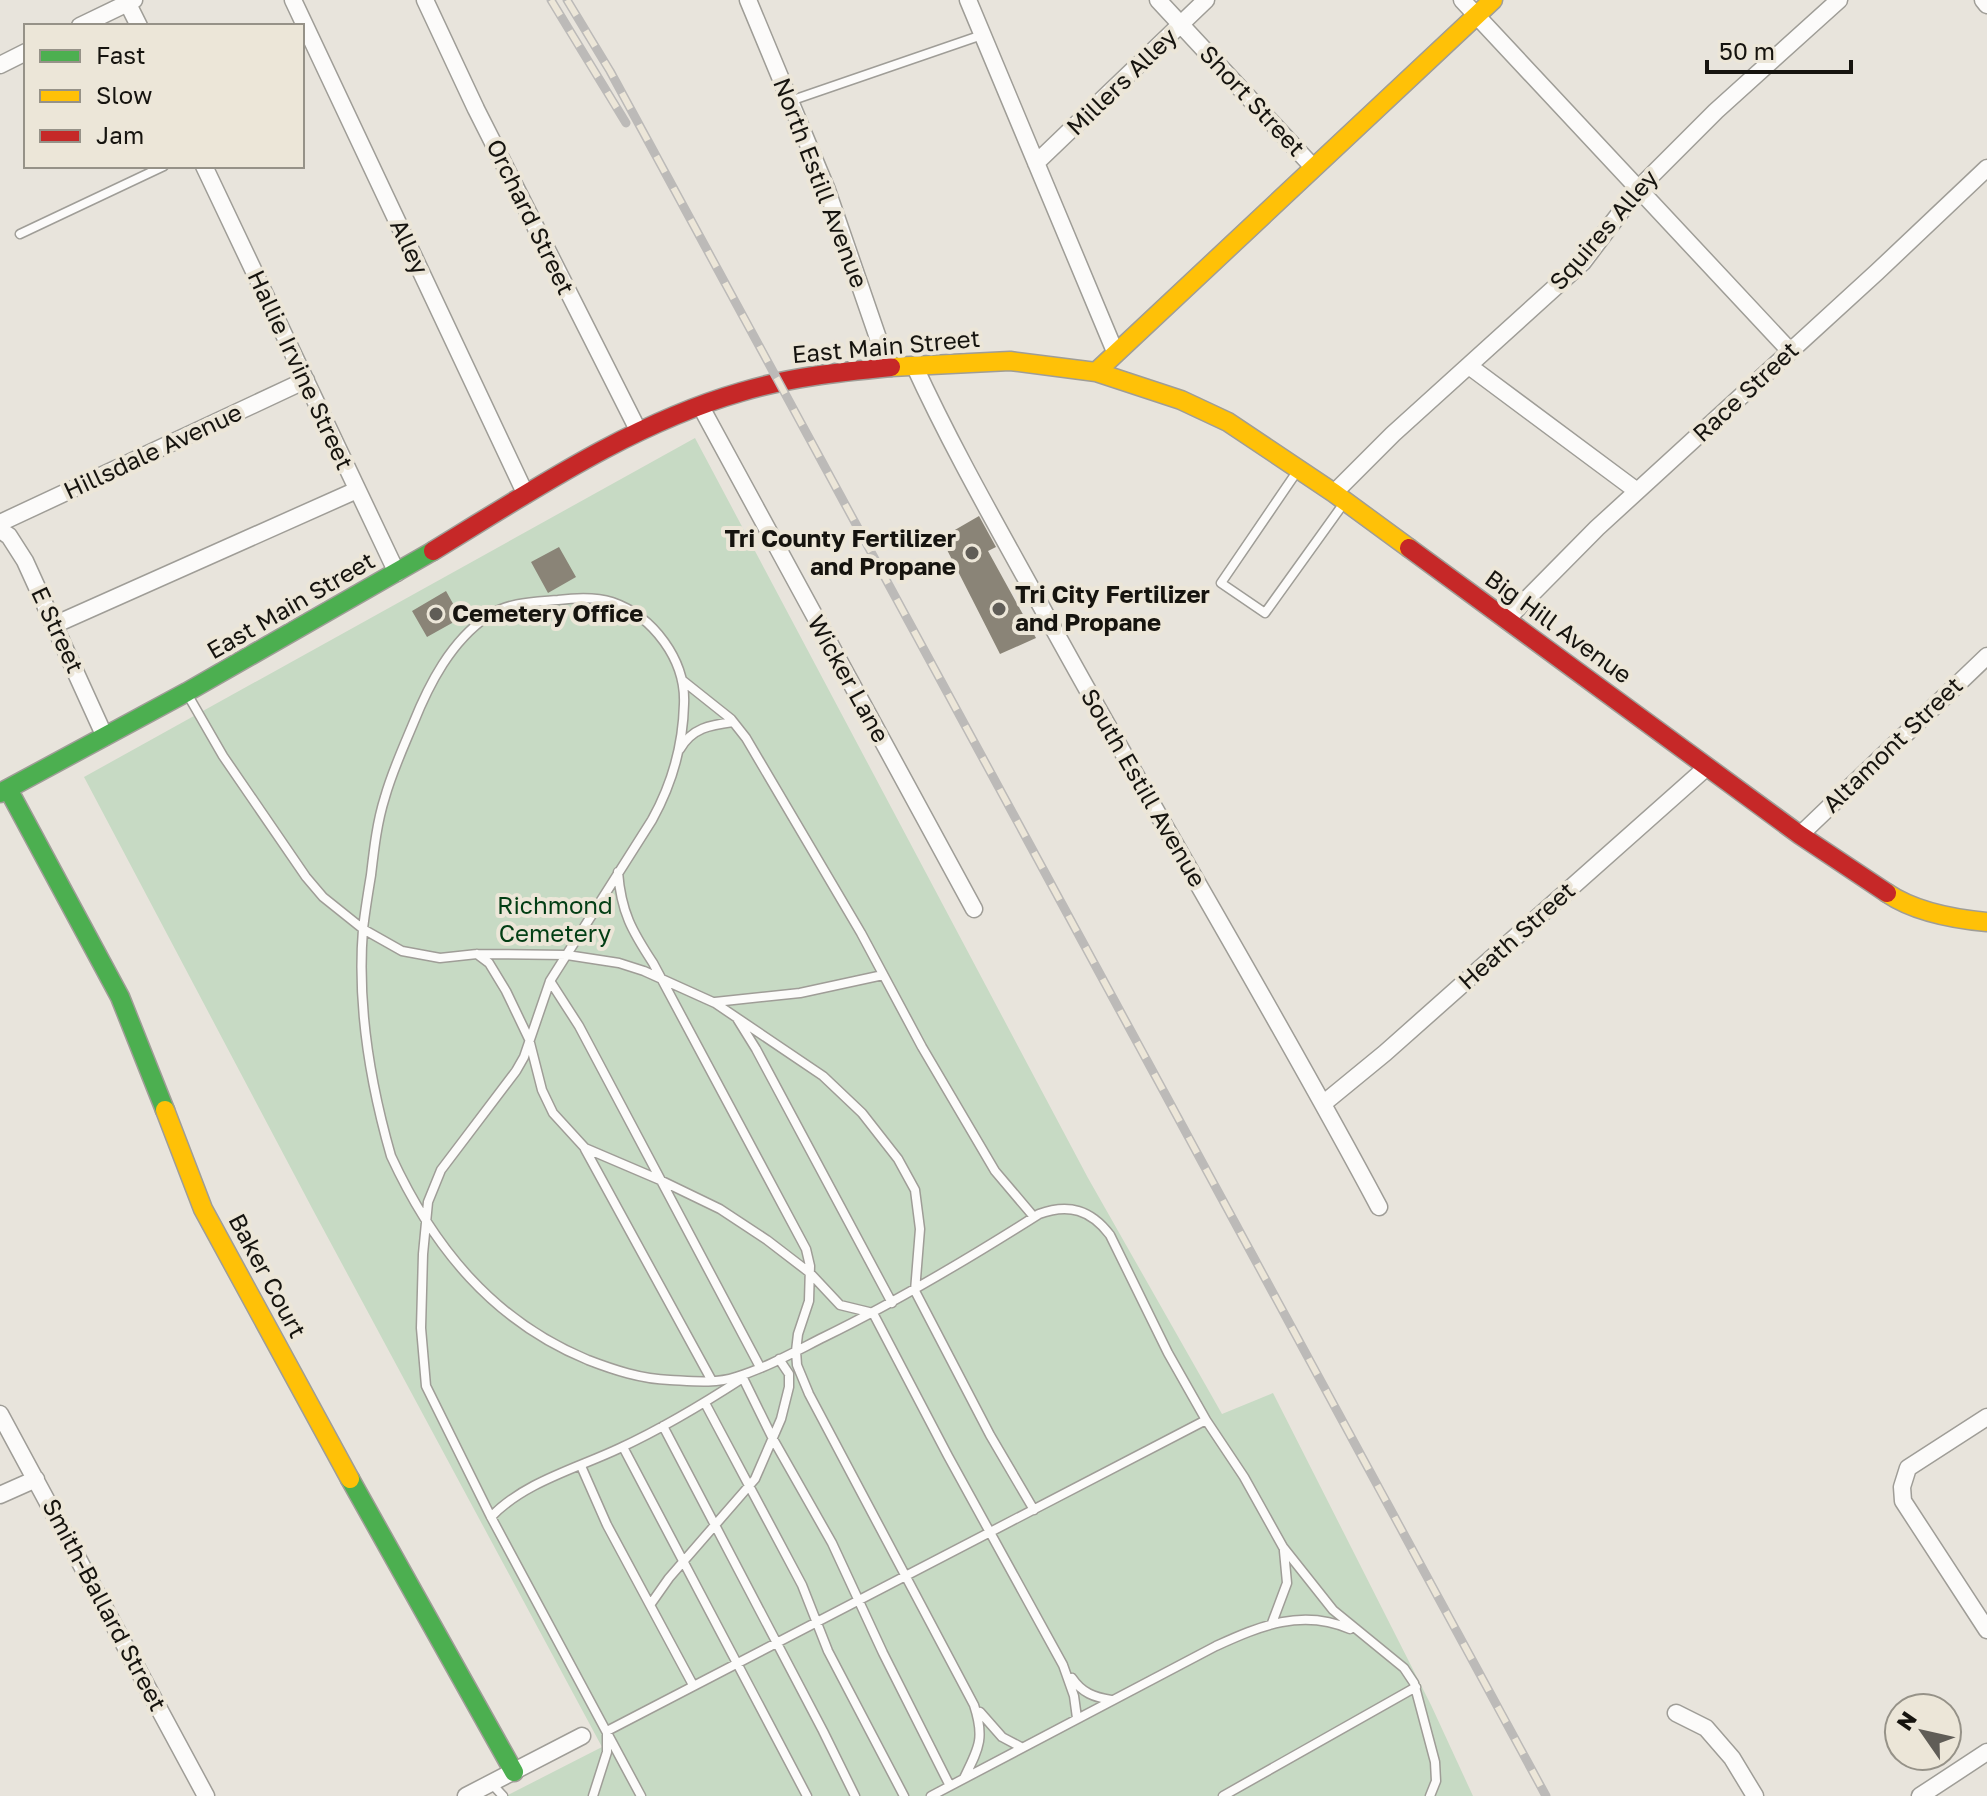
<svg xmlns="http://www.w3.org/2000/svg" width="1987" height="1796" font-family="'Golos Text',sans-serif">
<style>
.green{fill:#c7dac4}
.building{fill:#8a8477}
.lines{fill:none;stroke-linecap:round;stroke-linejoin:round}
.lane-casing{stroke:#9f9d97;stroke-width:11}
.street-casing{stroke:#9f9d97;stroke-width:19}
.fast-casing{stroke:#9f9d97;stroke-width:21}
.slow-casing{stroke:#9f9d97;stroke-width:21}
.jam-casing{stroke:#9f9d97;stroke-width:21}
.lane{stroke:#fcfbfa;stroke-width:8}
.street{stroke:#fcfbfa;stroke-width:16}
.fast{stroke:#4caf50;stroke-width:18}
.slow{stroke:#ffc107;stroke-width:18}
.jam{stroke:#c62828;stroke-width:18}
.rail-casing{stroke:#bcbab8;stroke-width:9}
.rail{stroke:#ece6d8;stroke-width:6;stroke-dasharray:18;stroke-linecap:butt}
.poi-dot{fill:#605d57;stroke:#ece6d8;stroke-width:3}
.labels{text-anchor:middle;stroke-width:8;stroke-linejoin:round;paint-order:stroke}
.street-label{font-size:24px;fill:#16140f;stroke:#ece6d8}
.poi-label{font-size:24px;font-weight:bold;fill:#16140f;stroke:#ece6d8;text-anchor:start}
.park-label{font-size:24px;fill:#023e14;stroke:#ece6d8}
</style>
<rect width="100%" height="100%" fill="#e8e4dc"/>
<!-- green -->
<path class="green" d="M695,438L1088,1178L1222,1414L1273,1393L1431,1705L1473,1796H506L602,1747L313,1210L84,777Z"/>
<!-- building -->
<path class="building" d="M979,516L996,547L988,551L1036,638L1000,654L941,538Z
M559,547L576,577L548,593L531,562Z
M446,591L461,618L427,637L412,611Z"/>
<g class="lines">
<defs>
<path id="lane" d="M790,101L982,35
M20,234L164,166
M1296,473L1221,583L1265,613L1344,503
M682,680L731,719L746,738L861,933L922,1047L995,1171L1034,1217
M189,697L223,756L306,877L323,897L363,929L402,951L440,958L477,954L567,955L619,963L644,971L715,1003L823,1076L862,1113L898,1159L915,1190L920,1229L915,1291L990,1435L1034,1510
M680,749C692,728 710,725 733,722
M618,872C621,912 632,931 653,963L806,1249L810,1266L809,1301L798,1334L796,1351L797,1365L809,1394L974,1705C985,1738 979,1748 964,1778
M477,954L489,963L506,991L529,1039L542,1090L553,1113L585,1148L660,1180L720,1209L767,1240L810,1273L840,1305L873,1313L948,1456L1063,1665L1074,1696L1077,1718
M550,981L579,1026L760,1367L758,1369
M715,1002L800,993L883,975
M738,1020L756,1049L892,1303
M585,1149L712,1381
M743,1378L773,1439L832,1543L883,1653L950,1786
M705,1403L802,1585L828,1651L904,1796
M663,1426L823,1731L855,1796
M623,1447L807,1796
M581,1466L607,1525L693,1685
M491,1517C524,1482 578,1468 620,1448C663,1428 703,1404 743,1378
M650,1605L669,1578L755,1479L781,1419L789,1387V1374L779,1359
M1272,1623L1287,1583L1284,1551
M1072,1678C1082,1693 1094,1697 1111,1700
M980,1712L1002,1737L1021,1747
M491,1783L503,1796
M593,1796L607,1752V1731L1206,1420
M641,1796L491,1517L426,1386L421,1328L423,1254L428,1202L441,1170L516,1071L524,1057L550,981L652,820C672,784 683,745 684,704C686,660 653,616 612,602C596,597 575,598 558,600C535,602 508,602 488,616C451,641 429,684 413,724C403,748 392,772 385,797C377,822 374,849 371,875C368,893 365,911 363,929C357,1004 370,1083 391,1156C433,1247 493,1321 588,1360C614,1370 641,1379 670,1380C691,1381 715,1384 736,1377C766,1368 796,1351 824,1337C900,1300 968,1259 1039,1214C1069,1203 1091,1210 1110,1235L1168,1353L1206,1420L1244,1477L1283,1547L1333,1610L1404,1668L1414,1683L1435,1762L1436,1781L1430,1796
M931,1796L1216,1646C1260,1626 1302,1608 1350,1629
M1223,1796L1416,1687"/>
<path id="street" d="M126,0L139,26
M293,0L526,495
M425,0L476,109L639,432
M748,0L827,190L888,367
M968,0L1116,354
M1158,0L1313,167
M1462,0L1790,351
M1983,0L1987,5
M80,26L134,0
M0,65L26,52
M1036,163L1206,0
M204,166L397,573
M914,365C952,448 997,526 1041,606C1151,808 1271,1004 1379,1207
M1469,366L1637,491
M701,407L974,909
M1334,493L1393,434L1583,262L1638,189L1716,111L1839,0
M0,523L306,380
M0,530L9,536L25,561L105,737
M1507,619L1597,528L1877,272L1987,168
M54,625L357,490
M1800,835L1987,656
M1324,1103L1385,1053L1707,767
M0,1414L206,1796
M1987,1417L1908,1468L1902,1487L1903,1501L1987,1630
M0,1495L36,1479
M1676,1713L1706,1728L1732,1758L1755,1796
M466,1796L582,1736
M1920,1796L1987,1752"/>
<path id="fast" d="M8,789L120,997L165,1110
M0,793L187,692L433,551
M350,1479L514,1772"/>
<path id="slow" d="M891,367L1010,361L1096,372L1181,400L1228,422L1334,493L1409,548
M1096,372L1493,0
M1887,893C1915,912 1954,919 1987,922
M165,1110L203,1209L350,1479"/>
<path id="jam" d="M1409,548L1800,835L1887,893
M433,551C530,492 630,424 741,392C790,377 840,372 891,367"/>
</defs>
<!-- lane casing -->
<use href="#lane" class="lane-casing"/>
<!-- street casing -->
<use href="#street" class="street-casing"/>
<!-- fast casing -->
<use href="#fast" class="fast-casing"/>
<!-- slow casing -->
<use href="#slow" class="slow-casing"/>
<!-- jam casing -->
<use href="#jam" class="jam-casing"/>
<!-- lane -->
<use href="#lane" class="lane"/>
<!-- street -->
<use href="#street" class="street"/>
<!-- fast -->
<use href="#fast" class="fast"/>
<!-- slow -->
<use href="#slow" class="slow"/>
<!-- jam -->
<use href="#jam" class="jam"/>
<defs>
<path id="rail" d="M551,0L626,123
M567,0L610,71L1546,1796"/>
</defs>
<!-- rail casing -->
<use href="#rail" class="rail-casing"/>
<!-- rail -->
<use href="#rail" class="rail"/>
</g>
<!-- markers -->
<g class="poi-dot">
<circle cx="972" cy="553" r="8"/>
<circle cx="999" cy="609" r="8"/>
<circle cx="436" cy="614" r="8"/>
</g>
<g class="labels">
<!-- street labels -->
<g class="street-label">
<text transform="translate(1122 82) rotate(-44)" y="8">Millers Alley</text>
<text transform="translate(1252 101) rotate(47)" y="8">Short Street</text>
<text transform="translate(820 183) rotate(69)" y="8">North Estill Avenue</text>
<text transform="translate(530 217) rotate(64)" y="8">Orchard Street</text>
<text transform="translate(1604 230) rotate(-49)" y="8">Squires Alley</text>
<text transform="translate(409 247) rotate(65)" y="8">Alley</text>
<text transform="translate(886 347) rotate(-5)" y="8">East Main Street</text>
<text transform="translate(300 370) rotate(65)" y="8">Hallie Irvine Street</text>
<text transform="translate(1746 392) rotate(-43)" y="8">Race Street</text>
<text transform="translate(153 452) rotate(-25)" y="8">Hillsdale Avenue</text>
<text transform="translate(291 606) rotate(-30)" y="8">East Main Street</text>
<text transform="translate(1558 627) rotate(36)" y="8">Big Hill Avenue</text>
<text transform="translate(57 630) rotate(65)" y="8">E Street</text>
<text transform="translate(848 679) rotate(61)" y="8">Wicker Lane</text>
<text transform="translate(1893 745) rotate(-44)" y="8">Altamont Street</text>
<text transform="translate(1143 788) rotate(60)" y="8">South Estill Avenue</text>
<text transform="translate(1517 936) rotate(-42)" y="8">Heath Street</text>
<text transform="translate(267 1276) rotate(62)" y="8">Baker Court</text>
<text transform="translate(104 1605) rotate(62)" y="8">Smith-Ballard Street</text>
</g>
<!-- poi labels -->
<g class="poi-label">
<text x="956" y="547" text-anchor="end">Tri County Fertilizer<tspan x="956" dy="28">and Propane</tspan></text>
<text x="1015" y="603">Tri City Fertilizer<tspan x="1015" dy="28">and Propane</tspan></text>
<text x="452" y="622">Cemetery Office</text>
</g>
<!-- park labels -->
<g class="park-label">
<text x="555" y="914">Richmond<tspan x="555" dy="28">Cemetery</tspan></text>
</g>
</g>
<!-- legend -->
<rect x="24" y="24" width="280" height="144" fill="#ece6d8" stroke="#969288" stroke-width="2"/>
<rect x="40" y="50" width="40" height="12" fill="#4caf50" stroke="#969288" stroke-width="2"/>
<text x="96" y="64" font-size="24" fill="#16140f">Fast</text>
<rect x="40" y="90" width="40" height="12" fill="#ffc107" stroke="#969288" stroke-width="2"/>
<text x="96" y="104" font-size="24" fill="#16140f">Slow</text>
<rect x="40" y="130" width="40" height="12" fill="#c62828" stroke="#969288" stroke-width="2"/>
<text x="96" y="144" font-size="24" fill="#16140f">Jam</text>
<!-- north arrow -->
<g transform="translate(1923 1732) rotate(304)"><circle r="38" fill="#ece6d8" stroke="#969288" stroke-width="2"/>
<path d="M0-6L14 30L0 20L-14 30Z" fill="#605d57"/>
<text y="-12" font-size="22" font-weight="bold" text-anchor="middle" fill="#16140f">N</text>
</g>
<!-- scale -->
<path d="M1707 60v12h144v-12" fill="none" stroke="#16140f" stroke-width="4"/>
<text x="1719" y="60" font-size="24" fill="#16140f" stroke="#ece6d8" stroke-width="6" paint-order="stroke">50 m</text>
</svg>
